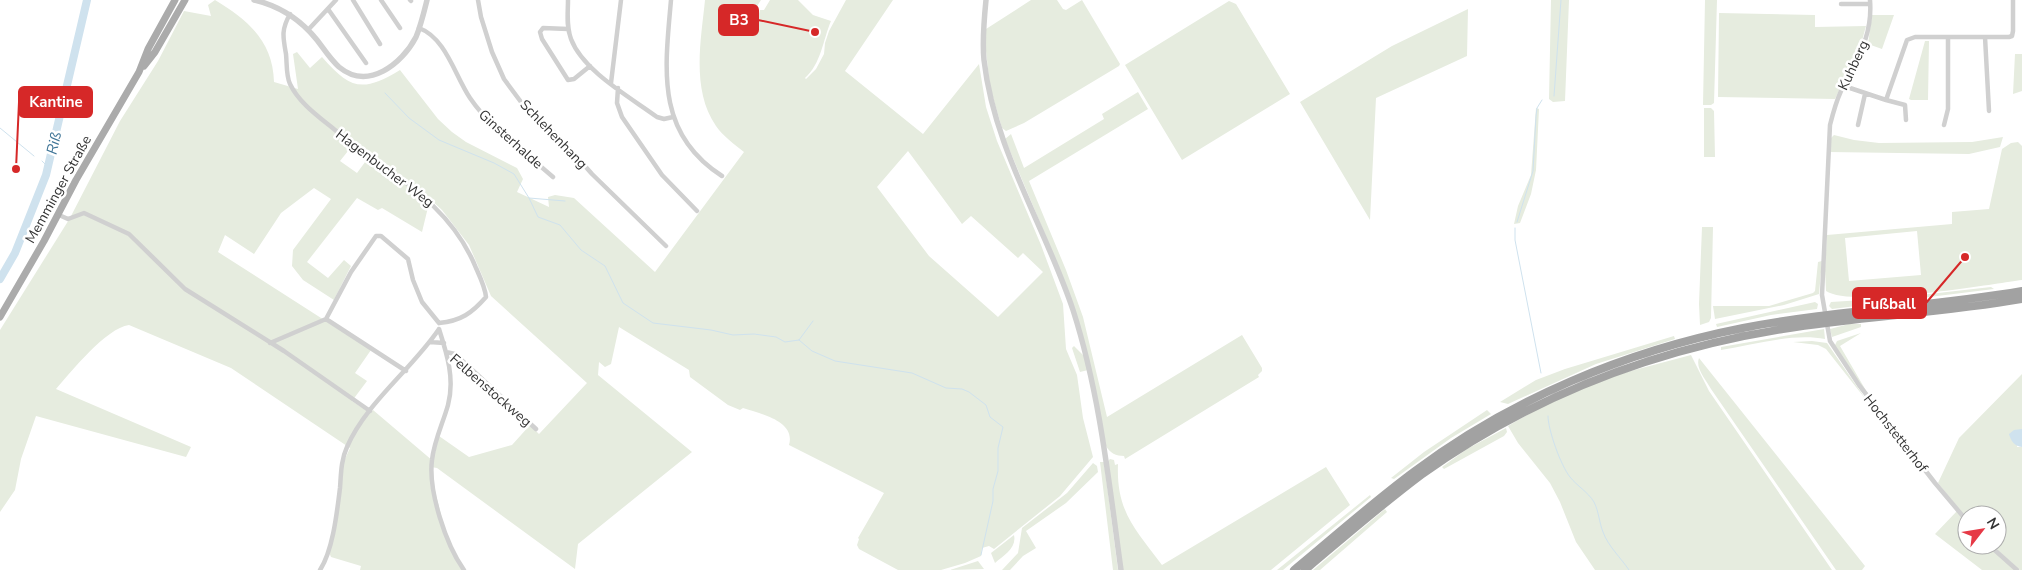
<svg xmlns="http://www.w3.org/2000/svg" width="2022" height="570" font-family="'Nunito Sans',sans-serif">
<style>
.green{fill:#e6ecdf;fill-rule:evenodd}
.water{fill:#cfe2ee}
.lines{fill:none;stroke-linecap:round;stroke-linejoin:round}
.stream{stroke:#cfe2ee;stroke-width:1}
.river{stroke:#cfe2ee;stroke-width:8}
.minor{stroke:#d0d0d0;stroke-width:4.5}
.tertiary{stroke:#d0d0d0;stroke-width:5.5}
.primary{stroke:#ababab;stroke-width:7}
.trunk{stroke:#a2a2a2;stroke-width:8}
.labels{text-anchor:middle;stroke-width:5;stroke-linejoin:round;paint-order:stroke}
.street-label{font-size:14px;fill:#333;stroke:#fff}
.water-label{font-size:15px;font-style:italic;fill:#3f7597;stroke:#fff}
.leader{fill:none;stroke:#d62828;stroke-width:2}
.callout-dot{fill:#d62828;stroke:#fff;stroke-width:2}
.callout{fill:#d62828;stroke:#d62828;stroke-width:2}
.callout-label{font-size:15px;text-anchor:middle;font-weight:bold;fill:#fff}
</style>
<rect width="100%" height="100%" fill="#fff"/>
<!-- green -->
<path class="green" d="M215,0C248,20 273,41 274,82L298,89L293,54L297,52L310,68L322,57C350,89 362,93 400,70L438,119L452,132L466,142L517,168L523,179L517,192L549,207L548,197L555,195L574,198L655,272L744,152C734,144 723,136 716,126C691,90 701,40 705,0H761L747,22L746,33L755,29L760,10H764L770,0H798L813,15L831,21C823,40 821,64 805,78L806,79L816,69L824,54L825,43L829,31L846,0H893L845,71L923,134L979,64L986,107L997,141L1041,245L1063,304L1066,349L1077,375L1083,418L1093,457L1060,496L994,549L989,546L982,548L981,556L965,563L941,570H898L859,549L857,545L859,539L858,538L884,493L789,445C796,421 761,414 743,408L740,410L728,405L690,377L689,370L619,327L611,364L605,367L599,362L598,375L692,452L578,544L575,569L437,468L431,467V475L449,547L462,570H360L361,566L331,557L329,552L343,463L350,448L231,368L129,325C106,328 71,372 56,389L191,447L186,457L36,416L21,459L15,490L0,512V330L70,218L120,121L158,61L184,11L211,16L208,5ZM352,146L368,158L357,173L340,161ZM908,151L962,224L971,216L1018,258L1023,253L1043,272L998,317L929,256L877,187ZM314,188L331,199L293,250L292,266L303,280L334,300L351,266L344,260L328,278L307,262L357,198L378,210L382,208L422,232L430,199L442,210L469,245L491,296L587,383L539,434L530,425L512,445L469,457L439,436L433,461L373,410L370,413L352,401L367,381L355,373L371,350L218,252L225,235L254,254L281,213Z
M1031,0H1057L1063,9L1066,10L1082,0L1120,64L1119,66L1024,123L1006,131L1002,128L990,87L986,51V29Z
M1551,0H1569L1565,101L1553,102L1549,99Z
M1705,0H1717L1714,103L1711,105H1703Z
M1229,1L1236,4L1290,94L1182,160L1125,65Z
M1468,9L1467,56L1376,98L1370,220L1300,102L1392,46Z
M1719,13L1815,15V27L1866,26L1860,48L1835,99L1718,97Z
M1872,15H1894L1882,49L1868,44Z
M1925,41H1929L1928,100H1911L1909,99Z
M2015,54H2022V91L2013,94Z
M1138,92L1148,109L1029,181L1066,270L1083,317L1107,417L1242,335L1262,368V371L1258,375L1259,377L1125,459L1124,456C1116,456 1110,453 1106,446L1096,391L1055,258L1005,139L1011,134L1024,168L1104,119L1102,114Z
M1536,108L1539,109L1536,170L1531,194L1520,223L1514,224L1518,206L1531,175Z
M1704,108H1711L1714,111L1715,157H1704Z
M1834,135L1854,140L1879,143L1972,142L2003,137L2000,147L1969,154L1829,152L1830,139Z
M2018,142L2022,146V280C1986,285 1851,308 1826,291L1825,270L1827,235L1952,224V212L1989,209L2002,149L2011,143ZM1917,231L1921,275L1849,281L1845,238Z
M1702,227H1713L1711,318L1709,322L1700,325L1699,304Z
M1822,261L1819,294L1784,305L1715,319L1713,306H1769L1813,293L1815,291L1818,262Z
M1991,287L1994,289L1832,309L1829,306L1831,302L1894,298Z
M1815,302L1818,304L1817,309L1771,315L1717,327L1716,324Z
M1849,324H1861V327L1832,337L1830,329Z
M1824,329L1825,339C1792,333 1754,345 1721,350V347Z
M1861,333L1840,346L1868,394L1834,347L1837,341Z
M1674,336L1675,339L1596,364L1508,404L1500,402L1536,380L1565,369Z
M1812,341L1827,343L1867,401L1826,349L1818,345L1793,342Z
M1074,346L1085,357L1088,370L1080,372L1072,348Z
M1691,355L1709,391L1832,570H1595L1576,542L1560,502L1550,483L1518,443L1508,426C1545,404 1587,384 1627,372C1648,366 1670,361 1691,355Z
M1699,358L1865,566L1862,570H1836L1711,389C1706,380 1695,368 1699,358Z
M2022,374V429L2017,447H2022V570H2020L1992,545H1997V515H1967V519L1938,483L1959,438Z
M1487,410L1491,414L1451,438L1394,479L1391,478L1424,452Z
M1506,428L1507,432L1504,436L1444,469L1442,467L1467,449Z
M1110,459L1114,460L1115,465L1118,464C1116,511 1135,529 1162,565L1326,467L1350,505L1271,570H1123L1108,461Z
M1100,462H1104L1118,570H1113Z
M1093,463L1097,466L1098,472L1066,503L1026,531L1036,548L1023,556L1010,570H1002L1018,553L1022,528L1067,493Z
M1370,495L1371,497L1283,570H1277Z
M1385,509L1387,512L1320,570H1313Z
M1957,511L1967,523V545H1988L2016,570H1982L1935,534Z
M1014,535C1017,548 1004,555 995,563L991,553Z
M978,561L984,569L950,570Z"/>
<!-- water -->
<path class="water" d="M2022,429V447C2014,446 2011,441 2009,434L2014,430Z"/>
<g class="lines">
<!-- stream -->
<path class="stream" d="M385,93L409,118L439,140L494,163L514,174L529,198L565,201
M1554,96L1561,0
M0,128L34,156
M42,161L48,167
M529,198L538,217L560,225L581,250L605,266L623,303L653,323L711,330L733,335L754,334L776,337L785,342L799,340L813,321
M1517,222L1533,171L1536,116L1537,108L1542,100
M1515,228V240L1541,373
M799,340L812,351L835,361L912,373L946,388L962,389L969,392L986,405L990,417L1003,427L998,448V471L993,489V501L981,555
M1548,416C1548,430 1561,466 1570,477C1577,486 1588,492 1594,502C1599,512 1599,522 1603,532C1608,546 1621,558 1629,570"/>
<!-- river -->
<path class="river" d="M0,279L15,253L46,175L87,0"/>
<!-- minor -->
<path class="minor" d="M353,0L380,44
M381,0L400,28
M410,0L411,1
M478,0L481,17L492,52L504,79L521,102L561,139L592,174L666,246
M568,0C568,13 566,26 571,39C583,71 630,97 657,117L664,119L673,117
M671,0C665,69 655,133 722,176
M1870,0C1873,38 1856,59 1841,91C1836,102 1833,113 1830,125L1822,295L1830,341L1859,385L1935,483L1967,521
M1841,4H1870
M328,9L366,63
M290,14C281,30 283,37 286,54C287,63 286,76 290,84C299,103 319,117 335,130C388,173 449,201 476,268C480,277 485,287 486,297C472,313 461,321 439,323
M419,28C446,38 455,76 470,98C491,129 525,152 553,177
M568,29L543,28L540,32L542,39L568,80L574,79L590,66
M308,30L336,0
M1985,37L1989,111
M611,83L621,0
M1844,86L1886,100L1907,40L1915,37H2009L2012,36L2013,31V0
M618,88L617,103L622,117L662,175L697,211
M1886,100L1905,105L1906,120
M1858,125L1865,94
M1944,125L1948,109V38
M59,215L68,219L84,213L129,234L185,289L284,351L370,411
M439,329C447,354 455,379 448,405C443,423 434,441 432,460C428,491 446,545 464,570
M430,342L444,343
M270,343L326,319
M446,352L455,354L536,429
M406,371L326,319L351,272L376,236H381L408,259L413,280L422,302L439,323
M1989,545L2017,570
M320,570C333,550 337,512 340,488C341,474 341,460 347,447C366,403 412,369 439,329"/>
<!-- tertiary -->
<path class="tertiary" d="M254,0C280,6 300,19 317,40C324,49 330,59 339,67C368,91 402,64 416,37C421,25 424,12 427,0
M986,0C984,20 982,40 984,60C994,149 1045,226 1073,310C1100,394 1109,483 1121,570"/>
<!-- primary -->
<path class="primary" d="M144,66L155,52L185,0
M0,317L44,241L76,180L139,72L148,49L175,0"/>
<!-- trunk -->
<path class="trunk" d="M1294,570C1334,537 1373,502 1415,471C1511,399 1626,351 1743,328C1835,310 1930,307 2022,291
M1305,570C1343,538 1381,505 1421,475C1530,397 1652,350 1783,329C1862,316 1943,313 2022,299"/>
</g>
<g class="labels">
<!-- street labels -->
<g class="street-label">
<text transform="translate(1853 65) rotate(-65)" y="5">Kuhberg</text>
<text transform="translate(554 134) rotate(46)" y="5">Schlehenhang</text>
<text transform="translate(511 139) rotate(42)" y="5">Ginsterhalde</text>
<text transform="translate(385 168) rotate(37)" y="5">Hagenbucher Weg</text>
<text transform="translate(58 189) rotate(-61)" y="5">Memminger Straße</text>
<text transform="translate(491 390) rotate(41)" y="5">Felbenstockweg</text>
<text transform="translate(1896 433) rotate(52)" y="5">Hochstetterhof</text>
</g>
<!-- water labels -->
<g class="water-label">
<text transform="translate(54 143) rotate(-77)" y="5">Riß</text>
</g>
</g>
<!-- callouts -->
<path class="leader" d="M815 32L758 20M16 169L19 102M1965 257L1926 303"/>
<g class="callout-dot">
<circle cx="815" cy="32" r="5"/>
<circle cx="16" cy="169" r="5"/>
<circle cx="1965" cy="257" r="5"/>
</g>
<g class="callout">
<rect x="719" y="5" width="39" height="30" rx="5"/>
<rect x="19" y="87" width="73" height="30" rx="5"/>
<rect x="1853" y="288" width="73" height="30" rx="5"/>
</g>
<g class="callout-label">
<text x="739" y="25">B3</text>
<text x="56" y="107">Kantine</text>
<text x="1889" y="309">Fußball</text>
</g>
<!-- north arrow -->
<g transform="translate(1982 530) rotate(59)"><circle r="24" fill="#ffffff" stroke="#adadad"/>
<path d="M0-4L9 19L0 12L-9 19Z" fill="#e63946"/>
<text y="-8" font-size="14" font-weight="bold" text-anchor="middle" fill="#333333">N</text>
</g>
</svg>
